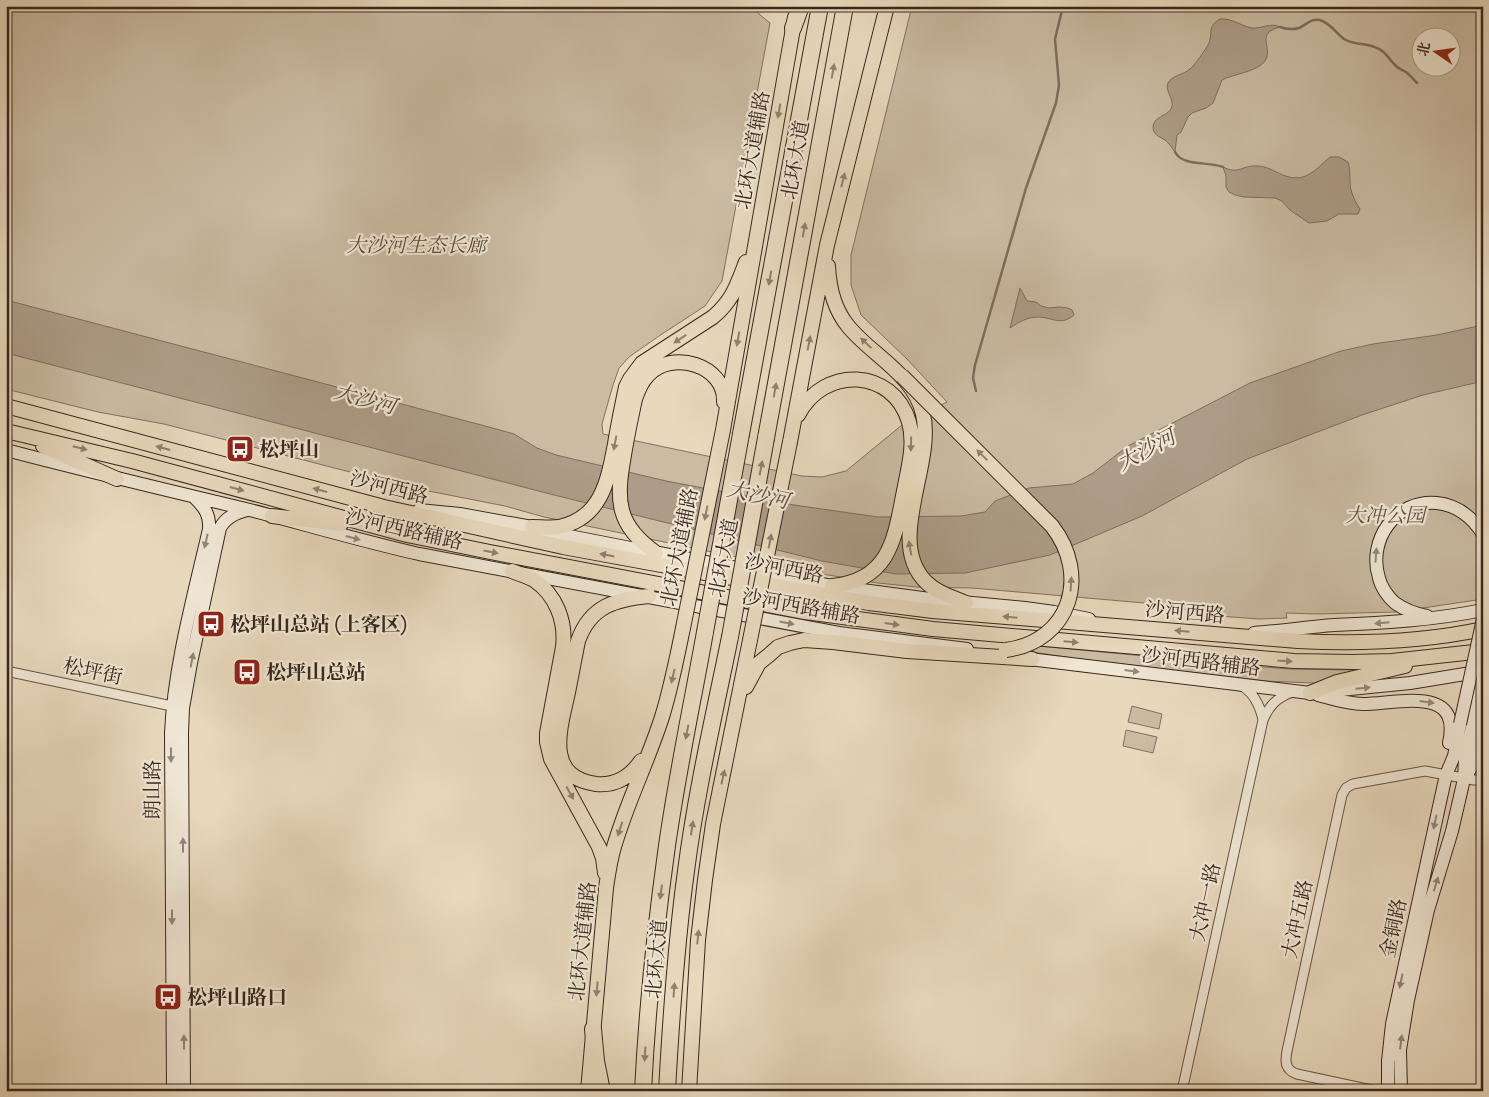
<svg xmlns="http://www.w3.org/2000/svg" width="1489" height="1097" font-family="'Sorts Mill Goudy','Noto Serif SC',serif">
<style>
.green{fill:#cabba2;stroke:#827160;fill-rule:evenodd}
.water{fill:#ad9c87;stroke:#7f6d5d}
.lines{fill:none;stroke-linecap:round;stroke-linejoin:round}
.stream{stroke:#7f6d5d;stroke-width:2.5}
.street-casing{stroke:#665446;stroke-width:11}
.secondary-casing{stroke:#3a271e;stroke-width:14}
.primary-casing{stroke:#3a271e;stroke-width:16}
.highway-casing{stroke:#3a271e;stroke-width:18}
.street{stroke:#f0e6d4;stroke-width:9}
.secondary{stroke:#f0e6d4;stroke-width:12}
.primary{stroke:#e8d9bd;stroke-width:14}
.highway{stroke:#e8d9bd;stroke-width:16}
.secondary-bridge-casing{stroke:#3a271e;stroke-width:14;stroke-linecap:butt}
.primary-bridge-casing{stroke:#3a271e;stroke-width:16;stroke-linecap:butt}
.highway-bridge-casing{stroke:#3a271e;stroke-width:18;stroke-linecap:butt}
.secondary-bridge{stroke:#f0e6d4;stroke-width:12}
.primary-bridge{stroke:#e8d9bd;stroke-width:14}
.highway-bridge{stroke:#e8d9bd;stroke-width:16}
.oneway{fill:#91806e}
.oneway2{fill:#958679}
.labels{text-anchor:middle;stroke-width:4.5;stroke-linejoin:round;paint-order:stroke}
.street-label{font-size:20px;fill:#3a271e;stroke:#f0e6d4}
.park-label{font-size:20px;font-style:italic;fill:#5e4c3f;stroke:#f0e6d4}
.poi-label{font-size:20px;font-weight:bold;fill:#3a271e;stroke:#f0e6d4;text-anchor:start}
.water-label{font-size:21px;font-style:italic;fill:#5c4a3e;stroke:#f0e6d4}
</style>
<rect width="100%" height="100%" fill="#e8d9bd"/>
<filter id="stains"><feTurbulence type="fractalNoise" baseFrequency=".004" numOctaves="4"/><feColorMatrix values="0 0 0 0 .2 0 0 0 0 .09 0 0 0 0 .02 0 0 0 .5 -.17"/></filter>
<radialGradient id="worn" r=".72"><stop offset=".6" stop-color="#630" stop-opacity="0"/><stop offset="1" stop-color="#630" stop-opacity=".3"/></radialGradient>
<!-- green -->
<path class="green" d="M6,6H754L759,14L770,23L722,281L705,306L659,336L629,357L619,368L613,385L602,424L603,434L802,476L822,477L846,471L902,425L947,402L907,359L861,315L851,285V255L912,6H1483V599L1396,612L1317,614L1286,613L1287,618L1259,619L1218,616L1191,613L1179,606L972,588L917,587L878,583L803,571L544,517L505,506L408,487L164,424L98,412L6,389ZM1422,38H1452V68H1422Z
M1038,646L1240,665L1290,669L1358,670L1324,681L1313,683L1265,681L1080,659L1025,651Z
M1132,706L1162,714L1159,729L1128,722Z
M1126,730L1157,737L1153,753L1123,746Z"/>
<!-- water -->
<path class="water" d="M1220,19C1232,18 1241,26 1252,28C1262,29 1270,22 1280,27C1254,34 1274,47 1265,61C1257,72 1233,74 1222,80L1213,103L1206,108L1192,113L1188,117L1181,132L1177,135L1175,152C1172,148 1169,143 1165,140C1160,137 1153,135 1153,127C1153,117 1167,116 1171,109C1176,100 1164,91 1168,83C1172,75 1184,75 1190,69C1194,66 1206,49 1208,45C1214,33 1206,27 1220,19Z
M1330,157H1339L1348,162C1351,172 1349,181 1351,190C1353,197 1356,203 1360,209L1358,214H1339L1327,221L1309,223L1290,210L1282,201L1275,198L1244,197L1235,195L1229,192L1226,187V176L1223,167C1239,175 1242,165 1257,166C1266,166 1274,171 1283,175C1305,184 1315,170 1330,157Z
M1020,288L1027,301L1036,302L1041,306L1049,308L1059,307L1068,308L1072,310L1074,315C1061,326 1054,318 1039,317C1027,317 1019,322 1010,328Z
M6,300L489,427L514,434L537,448L556,455L666,481L794,505L878,517L961,516L985,512L995,501L1029,488L1073,484L1093,473L1128,446L1250,383L1341,351L1373,344L1437,335L1483,325V382L1475,383L1423,395L1362,415L1247,459L1142,516L1050,555L965,573L896,574L822,561L554,495L6,353Z"/>
<g class="lines">
<!-- stream -->
<path class="stream" d="M1280,27C1286,29 1293,30 1299,28C1306,25 1311,18 1320,20C1330,23 1336,33 1344,39C1353,45 1367,43 1377,48C1386,51 1389,60 1396,66C1399,69 1403,70 1406,72C1410,75 1413,79 1417,83
M1175,152C1183,167 1208,161 1223,167
M976,391L973,378L975,365L1026,188L1056,103L1059,85L1055,39L1063,6"/>
<defs>
<path id="street" d="M6,671L172,706
M1242,686C1254,693 1260,706 1263,720
M1182,1091L1263,720C1269,706 1277,697 1293,692
M1376,1091L1297,1074C1285,1070 1285,1062 1287,1051L1342,795L1346,788L1353,784L1425,771L1474,780H1483"/>
<path id="secondary" d="M6,450C86,471 166,490 246,509C304,524 361,541 419,554L839,633L967,649
M419,510L460,514L532,527L554,533L656,553H659L832,586L930,599L1025,608L1054,612L1089,619
M1427,616C1416,614 1405,610 1395,603C1388,597 1381,587 1379,578C1367,540 1396,499 1437,503C1457,505 1472,517 1483,534
M1254,633C1281,631 1308,627 1334,625C1384,623 1434,620 1483,610
M1021,658L1310,693L1410,683L1483,671
M1318,695C1333,699 1347,704 1363,704C1397,704 1462,684 1449,743
M1466,777L1475,760L1483,725
M173,1091L171,733C174,666 194,595 209,529C210,515 205,508 195,498
M184,1091L182,733L183,708L191,663L220,528C226,517 236,513 247,510
M1388,1091V1061L1392,1024L1440,802L1446,775L1454,756L1460,724
M1401,1091L1400,1050L1408,1000L1428,910L1452,831L1464,779L1465,759L1483,676"/>
<path id="primary" d="M828,266C829,287 834,309 848,326C871,355 914,374 923,414C935,465 885,541 926,582C937,593 952,597 966,603
M6,406L384,507L563,547L869,603L933,611L1298,641C1360,644 1423,642 1483,629
M798,415C824,365 893,368 909,422C915,443 909,465 905,486C895,534 893,580 832,586
M723,430L795,17
M6,431L132,461L407,535L490,552L805,612L933,629L1294,661L1352,662L1392,661L1483,651
M790,442L827,245L887,6
M43,446L117,479
M272,516L341,524
M532,527C541,527 550,528 559,527C602,518 608,480 615,444C618,425 622,406 626,387L630,379L642,363L713,317C733,300 737,285 746,262
M656,553C616,525 616,500 624,455C627,436 631,418 635,399C638,390 642,381 648,375C671,349 726,365 724,402
M512,571C519,574 527,576 534,580C556,595 566,621 563,647L547,733V742L551,759L599,847L603,858L605,873
M746,687L759,663L769,655L778,647L790,643L804,640L833,642L907,651L1032,659
M1310,693L1337,682L1405,666
M641,761C630,777 616,786 596,784C546,777 559,732 567,697C571,679 574,660 578,641C590,606 616,599 649,596
M588,1091L606,888C608,874 610,860 614,847C627,802 648,761 662,717C671,688 677,658 683,628
M689,1091L698,940L705,880L713,824L750,640"/>
<path id="highway" d="M793,28L801,6
M741,434L820,6
M766,438L845,6
M593,1029L596,1061L602,1091
M643,1091C647,1011 655,932 666,853C676,779 692,705 705,632
M667,1091C671,1018 676,944 686,871C696,793 714,715 730,637"/>
</defs>
<!-- street casing -->
<use href="#street" class="street-casing"/>
<!-- secondary casing -->
<use href="#secondary" class="secondary-casing"/>
<!-- primary casing -->
<use href="#primary" class="primary-casing"/>
<!-- highway casing -->
<use href="#highway" class="highway-casing"/>
<!-- street -->
<use href="#street" class="street"/>
<!-- secondary -->
<use href="#secondary" class="secondary"/>
<!-- primary -->
<use href="#primary" class="primary"/>
<!-- highway -->
<use href="#highway" class="highway"/>
<defs>
<path id="secondary-bridge" d="M1460,724L1483,619"/>
<path id="primary-bridge" d="M902,376L1052,526C1090,575 1071,641 1006,650
M683,628L723,430
M750,640L790,442"/>
<path id="highway-bridge" d="M705,632L741,434
M730,637L766,438"/>
</defs>
<!-- secondary-bridge casing -->
<use href="#secondary-bridge" class="secondary-bridge-casing"/>
<!-- primary-bridge casing -->
<use href="#primary-bridge" class="primary-bridge-casing"/>
<!-- highway-bridge casing -->
<use href="#highway-bridge" class="highway-bridge-casing"/>
<!-- secondary-bridge -->
<use href="#secondary-bridge" class="secondary-bridge"/>
<!-- primary-bridge -->
<use href="#primary-bridge" class="primary-bridge"/>
<!-- highway-bridge -->
<use href="#highway-bridge" class="highway-bridge"/>
</g>
<!-- one-way arrows -->
<defs><path id="oneway-solid" d="M-6-.8H1V-3.2L6.5 0L1 3.2V.8H-6Z" transform="scale(1.25)"/></defs>
<g class="oneway">
<use href="#oneway-solid" transform="translate(833 71) rotate(-80)"/>
<use href="#oneway-solid" transform="translate(779 111) rotate(100)"/>
<use href="#oneway-solid" transform="translate(843 180) rotate(-76)"/>
<use href="#oneway-solid" transform="translate(804 230) rotate(-80)"/>
<use href="#oneway-solid" transform="translate(770 278) rotate(100)"/>
<use href="#oneway-solid" transform="translate(680 339) rotate(147)"/>
<use href="#oneway-solid" transform="translate(738 339) rotate(100)"/>
<use href="#oneway-solid" transform="translate(809 343) rotate(-79)"/>
<use href="#oneway-solid" transform="translate(866 343) rotate(-137)"/>
<use href="#oneway-solid" transform="translate(775 390) rotate(-80)"/>
<use href="#oneway-solid" transform="translate(615 443) rotate(101)"/>
<use href="#oneway-solid" transform="translate(911 444) rotate(91)"/>
<use href="#oneway-solid" transform="translate(80 448) rotate(14)"/>
<use href="#oneway-solid" transform="translate(163 448) rotate(-165)"/>
<use href="#oneway-solid" transform="translate(982 455) rotate(-135)"/>
<use href="#oneway-solid" transform="translate(761 468) rotate(-79)"/>
<use href="#oneway-solid" transform="translate(237 489) rotate(15)"/>
<use href="#oneway-solid" transform="translate(320 490) rotate(-165)"/>
<use href="#oneway-solid" transform="translate(706 513) rotate(101)"/>
<use href="#oneway-solid" transform="translate(770 541) rotate(-79)"/>
<use href="#oneway-solid" transform="translate(910 548) rotate(-100)"/>
<use href="#oneway-solid" transform="translate(491 552) rotate(11)"/>
<use href="#oneway-solid" transform="translate(607 555) rotate(-169)"/>
<use href="#oneway-solid" transform="translate(1071 584) rotate(-86)"/>
<use href="#oneway-solid" transform="translate(1010 617) rotate(-175)"/>
<use href="#oneway-solid" transform="translate(892 624) rotate(8)"/>
<use href="#oneway-solid" transform="translate(1182 631) rotate(-175)"/>
<use href="#oneway-solid" transform="translate(1071 642) rotate(5)"/>
<use href="#oneway-solid" transform="translate(1285 661) rotate(3)"/>
<use href="#oneway-solid" transform="translate(673 676) rotate(103)"/>
<use href="#oneway-solid" transform="translate(687 732) rotate(101)"/>
<use href="#oneway-solid" transform="translate(723 777) rotate(-78)"/>
<use href="#oneway-solid" transform="translate(570 793) rotate(61)"/>
<use href="#oneway-solid" transform="translate(692 828) rotate(-81)"/>
<use href="#oneway-solid" transform="translate(620 829) rotate(108)"/>
<use href="#oneway-solid" transform="translate(661 892) rotate(98)"/>
<use href="#oneway-solid" transform="translate(698 937) rotate(-84)"/>
<use href="#oneway-solid" transform="translate(597 989) rotate(95)"/>
<use href="#oneway-solid" transform="translate(674 990) rotate(-86)"/>
<use href="#oneway-solid" transform="translate(645 1054) rotate(93)"/>
</g>
<g class="oneway2">
<use href="#oneway-solid" transform="translate(353 538) rotate(15)"/>
<use href="#oneway-solid" transform="translate(206 541) rotate(103)"/>
<use href="#oneway-solid" transform="translate(1376 555) rotate(-86)"/>
<use href="#oneway-solid" transform="translate(787 623) rotate(11)"/>
<use href="#oneway-solid" transform="translate(1382 623) rotate(175)"/>
<use href="#oneway-solid" transform="translate(192 660) rotate(-79)"/>
<use href="#oneway-solid" transform="translate(1132 671) rotate(7)"/>
<use href="#oneway-solid" transform="translate(1363 688) rotate(-5)"/>
<use href="#oneway-solid" transform="translate(1427 702) rotate(8)"/>
<use href="#oneway-solid" transform="translate(171 755) rotate(90)"/>
<use href="#oneway-solid" transform="translate(1435 822) rotate(102)"/>
<use href="#oneway-solid" transform="translate(183 845) rotate(-90)"/>
<use href="#oneway-solid" transform="translate(1436 884) rotate(-73)"/>
<use href="#oneway-solid" transform="translate(172 917) rotate(90)"/>
<use href="#oneway-solid" transform="translate(1401 981) rotate(102)"/>
<use href="#oneway-solid" transform="translate(184 1042) rotate(-90)"/>
<use href="#oneway-solid" transform="translate(1401 1042) rotate(-83)"/>
</g>
<!-- icons -->
<defs>
<symbol id="bus-square" viewBox="-11 -11 22 22"><rect x="-9" y="-9" width="18" height="18" rx="4" fill="#8f2418" stroke="#f0e6d4"/><path d="M-5-6H5V4H4V6H2V4H-2V6H-4V4H-5ZM-3.5-4V0h7V-4ZM-3.5 1.2v1.5H-2V1.2ZM2 1.2v1.5H3.5V1.2Z" fill="#fff"/></symbol>
</defs>
<g fill-rule="evenodd">
<use href="#bus-square" x="224" y="433" width="32" height="32"/>
<use href="#bus-square" x="195" y="608" width="32" height="32"/>
<use href="#bus-square" x="231" y="656" width="32" height="32"/>
<use href="#bus-square" x="152" y="981" width="32" height="32"/>
</g>
<g class="labels">
<!-- street labels -->
<g class="street-label">
<text transform="translate(752 150) rotate(-80)" y="7">北环大道辅路</text>
<text transform="translate(795 160) rotate(-80)" y="7">北环大道</text>
<text transform="translate(389 487) rotate(14)" y="7">沙河西路</text>
<text transform="translate(404 529) rotate(13)" y="7">沙河西路辅路</text>
<text transform="translate(679 547) rotate(-79)" y="7">北环大道辅路</text>
<text transform="translate(723 558) rotate(-79)" y="7">北环大道</text>
<text transform="translate(784 568) rotate(11)" y="7">沙河西路</text>
<text transform="translate(801 606) rotate(10)" y="7">沙河西路辅路</text>
<text transform="translate(1185 612) rotate(5)" y="7">沙河西路</text>
<text transform="translate(1201 661) rotate(7)" y="7">沙河西路辅路</text>
<text transform="translate(93 671) rotate(12)" y="7">松坪街</text>
<text transform="translate(152 790) rotate(-90)" y="7">朗山路</text>
<text transform="translate(1205 902) rotate(-78)" y="7">大冲一路</text>
<text transform="translate(1297 919) rotate(-78)" y="7">大冲五路</text>
<text transform="translate(1393 928) rotate(-78)" y="7">金铜路</text>
<text transform="translate(582 941) rotate(-84)" y="7">北环大道辅路</text>
<text transform="translate(656 959) rotate(-85)" y="7">北环大道</text>
</g>
<!-- park labels -->
<g class="park-label">
<text x="416" y="252">大沙河生态长廊</text>
<text x="1385" y="522">大冲公园</text>
</g>
<!-- poi labels -->
<g class="poi-label">
<text x="259" y="456">松坪山</text>
<text x="230" y="631">松坪山总站 (上客区)</text>
<text x="266" y="679">松坪山总站</text>
<text x="187" y="1004">松坪山路口</text>
</g>
<!-- water labels -->
<g class="water-label">
<text transform="translate(365 399) rotate(15)" y="7">大沙河</text>
<text transform="translate(1146 450) rotate(-28)" y="7">大沙河</text>
<text transform="translate(758 495) rotate(12)" y="7">大沙河</text>
</g>
</g>
<!-- margin -->
<rect width="1489" height="1097" fill="none" stroke="#e8d9bd" stroke-width="25"/>
<rect x="8" y="8" width="1474" height="1082" fill="none" stroke="#3a271e" stroke-width="2.5"/>
<rect x="12" y="12" width="1464" height="1072" fill="none" stroke="#3a271e"/>
<!-- north arrow -->
<g transform="translate(1436 52) rotate(283)"><circle r="24" fill="#f0e6d4" stroke="#a79a8b"/>
<path d="M0-4L9 19L0 12L-9 19Z" fill="#8f2418"/>
<text y="-8" font-size="14" font-weight="bold" text-anchor="middle" fill="#3a271e">北</text>
</g>
<rect width="100%" height="100%" filter="url(#stains)"/>
<rect width="100%" height="100%" fill="url(#worn)"/>
</svg>
